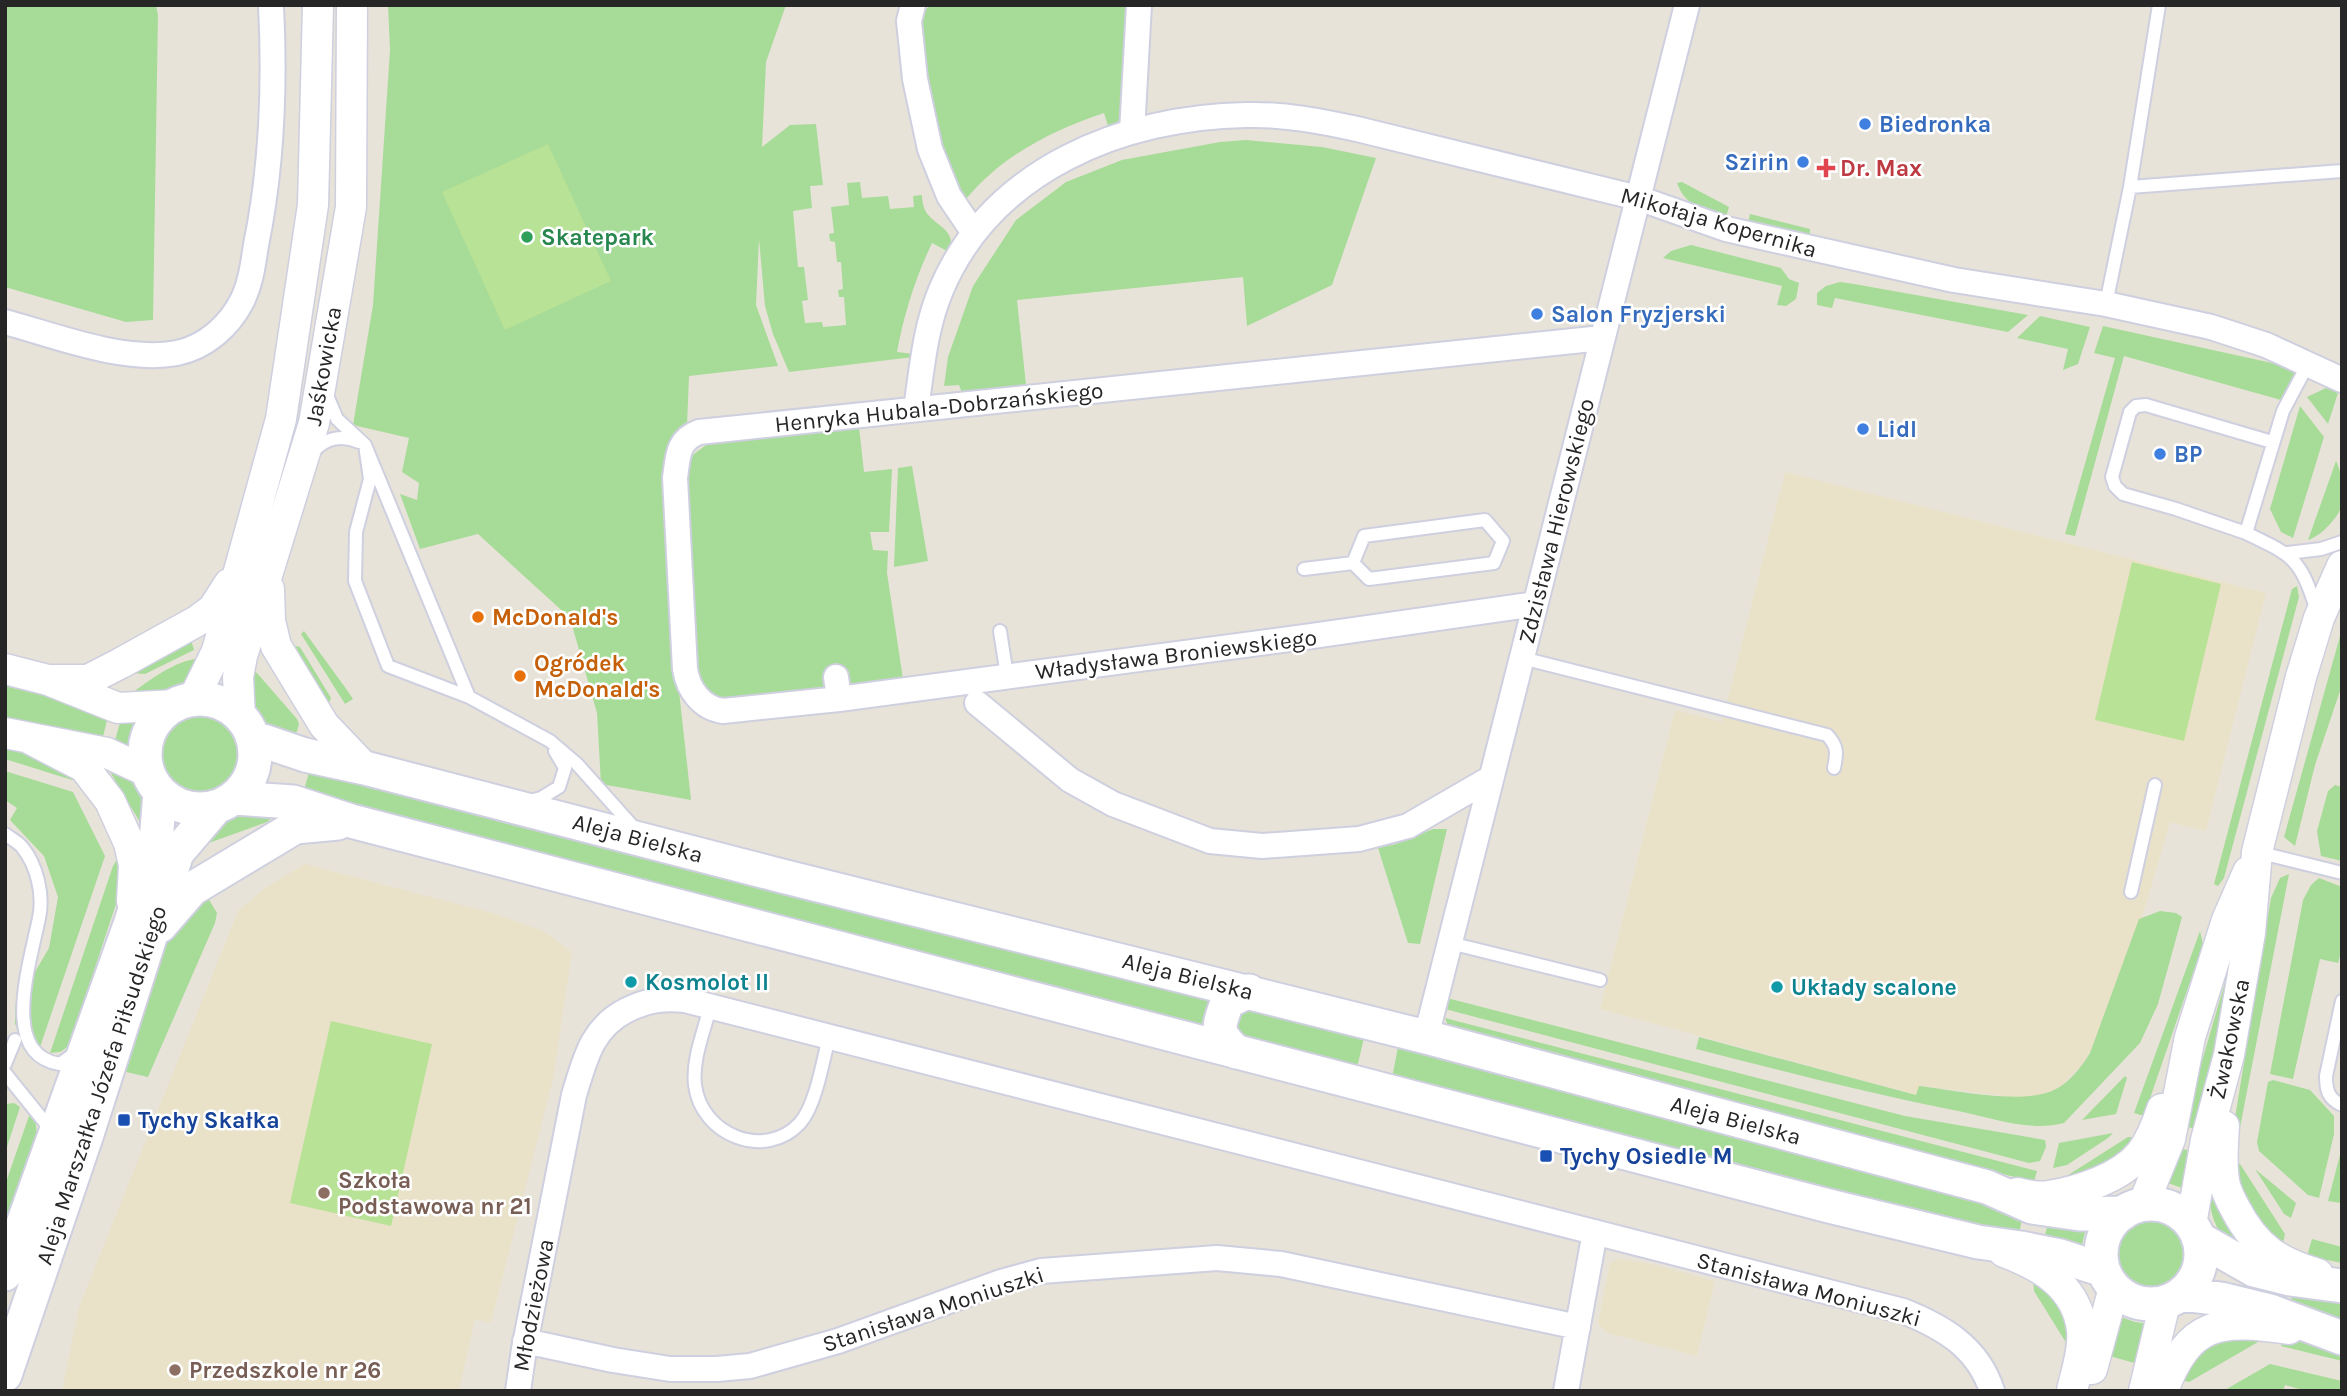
<svg xmlns="http://www.w3.org/2000/svg" width="2347" height="1396" font-family="Karla,sans-serif">
<style>
.education{fill:#e9e2c9}
.green{fill:#a7db98}
.pitch{fill:#b8e295}
.lines{fill:none;stroke-linecap:round;stroke-linejoin:round}
.service-casing{stroke:#cecfdf;stroke-width:16}
.minor-casing{stroke:#cecfdf;stroke-width:28}
.tertiary-casing{stroke:#cecfdf;stroke-width:33}
.secondary-casing{stroke:#cecfdf;stroke-width:37}
.service{stroke:#fff;stroke-width:12}
.minor{stroke:#fff;stroke-width:24}
.tertiary{stroke:#fff;stroke-width:30}
.secondary{stroke:#fff;stroke-width:33}
.shop-dot{fill:#3f7fe0;stroke:#fff;stroke-width:2.5}
.health-dot{fill:#e0444e;stroke:#fff;stroke-width:2.5}
.leisure-dot{fill:#2e9e5b;stroke:#fff;stroke-width:2.5}
.food-dot{fill:#e8710a;stroke:#fff;stroke-width:2.5}
.culture-dot{fill:#0f9aa8;stroke:#fff;stroke-width:2.5}
.transit-dot{fill:#1a4fb4;stroke:#fff;stroke-width:2.5}
.education-dot{fill:#8d6e63;stroke:#fff;stroke-width:2.5}
.labels{text-anchor:middle;stroke-width:5;stroke-linejoin:round;paint-order:stroke}
.shop-label{font-size:23px;font-weight:bold;fill:#366cbe;stroke:#fff;text-anchor:start}
.health-label{font-size:23px;font-weight:bold;fill:#be3a42;stroke:#fff;text-anchor:start}
.street-label{font-size:23px;fill:#262626;stroke:#fff}
.leisure-label{font-size:23px;font-weight:bold;fill:#27864d;stroke:#fff;text-anchor:start}
.food-label{font-size:23px;font-weight:bold;fill:#c56008;stroke:#fff;text-anchor:start}
.culture-label{font-size:23px;font-weight:bold;fill:#0d838f;stroke:#fff;text-anchor:start}
.transit-label{font-size:23px;font-weight:bold;fill:#164399;stroke:#fff;text-anchor:start}
.education-label{font-size:23px;font-weight:bold;fill:#785e54;stroke:#fff;text-anchor:start}
</style>
<rect width="100%" height="100%" fill="#e8e3d9"/>
<!-- education -->
<path class="education" d="M1785,472L2266,593L2206,831L2170,822L2142,918L2090,1053L2080,1067L2058,1089L2039,1096L2020,1098L1920,1086L1917,1095L1600,1009L1675,710L1722,722Z
M305,864L496,914L543,931L572,952L553,1079L491,1323L475,1319L459,1391H62L79,1307L238,911L265,888Z
M1619,1259L1643,1262L1715,1281L1697,1356L1608,1333L1598,1324L1610,1262Z"/>
<!-- green -->
<path class="green" d="M5,5H156L158,15L153,320L126,322L5,287Z
M388,5H786L766,62L762,147L790,125L816,124L823,185L810,186L812,208L793,211L798,267H804L808,300L802,301L805,323L822,322L823,327L846,325L844,297H839L838,290L843,289L841,262H837L835,242L830,241L829,234L834,233L831,207L849,205L847,183L860,182L862,198L888,196L890,209L914,207L913,196L922,195C922,200 923,207 926,212C935,226 958,230 949,252L932,243C915,279 904,314 897,352L914,354L913,357L789,372L773,334L765,306L759,239L756,305L778,366L689,376L677,673L691,800L601,784L597,713L570,618L478,534L420,549L400,494L417,500L419,483L402,472L409,438L353,425L373,305L390,50Z
M931,5H1130L1119,120L1113,128L1109,129L1104,113C1051,131 1003,155 966,199L978,213L970,220L936,153L919,15Z
M1246,140L1322,147L1376,158L1332,285L1247,326L1243,277L1017,300L1026,385L962,393L959,385L944,386L948,357L973,286L1016,220L1066,182L1122,160L1220,142Z
M1682,182L1729,207L1725,220C1705,211 1685,206 1677,183Z
M1750,214L1810,229V235L1802,239L1747,227Z
M1691,245L1781,268L1789,279L1799,283L1796,299L1786,306L1777,305L1782,286L1663,258L1671,251Z
M1840,282L1854,284L2028,315L2008,332L1835,298L1832,308L1817,305V293L1826,286Z
M2040,316L2090,327L2078,364L2063,370L2068,349L2017,338Z
M2103,326L2300,369L2281,400L2124,356L2075,536L2065,534L2115,358L2094,353Z
M2326,388L2338,393L2328,424L2307,397Z
M2300,406L2324,437L2293,538L2281,532L2270,509Z
M859,427L864,472L892,469L889,532H870L873,550L888,551L887,573L903,679L736,705L709,698L694,672L685,466L694,454L706,445Z
M2336,461C2342,473 2345,491 2342,505C2338,518 2320,537 2308,540Z
M912,466L928,561L894,567L898,468Z
M2297,586L2299,597L2224,878L2218,886L2214,884L2292,589Z
M2342,629V685L2315,765L2295,846L2284,837Z
M304,631L347,690L353,699L345,704L301,634Z
M190,636L194,650L145,674L132,673Z
M296,646L300,647L331,698L329,703L321,708L288,651Z
M200,658L193,676L183,683L154,697L128,696C148,681 174,661 200,658Z
M252,670L257,673L297,719L299,724L293,745L271,731L250,697Z
M5,686L109,712L101,745L5,718Z
M158 755a43 43 0 1 1 86 0a43 43 0 1 1-86 0Z
M122,715L138,718L129,752L113,748Z
M5,747L40,756L80,780H72L5,759Z
M311,765L1215,999L1208,1029L303,794Z
M109,770L131,778L145,803L144,829Z
M5,771L73,792L105,856L39,1050L25,1042L15,1024V1006L49,948L58,897L44,856L10,820L17,808L5,800Z
M2335,785L2342,787V861L2321,856L2317,831L2328,791Z
M241,815L273,817L267,822L195,848L211,827Z
M1433,829H1447L1420,944L1408,943L1378,848L1396,844Z
M120,854L125,877L69,1046L60,1052L50,1053L113,866Z
M2289,874L2238,1138L2232,1136L2271,898L2280,878Z
M2319,878L2342,887V949L2338,963L2320,959L2293,1079L2270,1074L2303,900L2311,885Z
M205,893L217,913L215,923L148,1077L122,1071L170,928Z
M2160,911L2176,913L2182,917L2158,1004L2140,1043L2064,1123C2030,1132 1992,1118 1958,1111C1870,1094 1783,1071 1696,1049L1699,1037L1916,1095L1919,1086C1955,1090 2024,1106 2056,1089C2070,1082 2082,1066 2090,1053L2139,919Z
M2200,931L2203,944L2144,1116L2134,1113Z
M2233,955L2201,1130L2183,1126Z
M1447,998L1905,1116L2045,1140L2046,1147L2040,1161L2029,1163L1445,1009Z
M1248,1008L1364,1038L1356,1072L1244,1042L1235,1031L1238,1013Z
M1445,1018L2037,1171L2034,1182L1460,1035L1449,1028Z
M1398,1047L1975,1198L2024,1213L2018,1236L1392,1078Z
M2125,1076L2127,1078L2116,1114L2082,1120Z
M2273,1080L2310,1090L2334,1116V1134L2319,1198L2308,1195L2259,1151L2257,1142L2268,1082Z
M14,1103L20,1107L5,1153V1104Z
M30,1113C38,1122 37,1131 35,1142L5,1230V1185Z
M2113,1133L2108,1138L2067,1165L2053,1168L2059,1143Z
M2128,1137L2138,1138L2123,1156L2059,1184L2065,1177Z
M2342,1147V1200L2341,1203L2328,1201Z
M2178,1148L2195,1152L2185,1189L2162,1181Z
M2235,1160L2240,1164L2285,1234L2282,1249L2242,1202Z
M2255,1169L2296,1203L2291,1218L2284,1214Z
M2210,1175L2250,1249C2243,1246 2229,1243 2224,1237C2209,1221 2208,1195 2210,1175Z
M2118 1253a34 34 0 1 1 68 0a34 34 0 1 1-68 0Z
M2049,1221L2086,1228L2081,1249L2043,1241Z
M2312,1239L2342,1247V1263L2307,1256Z
M2033,1276L2057,1295L2072,1345L2065,1341L2034,1291Z
M2294,1288L2342,1300V1322L2289,1308Z
M2118,1316L2135,1322L2149,1324L2138,1364L2106,1355Z
M2259,1334L2258,1342L2189,1382L2178,1379L2198,1345Z
M2284,1337L2342,1351V1361L2281,1346Z
M2270,1364L2342,1381V1391H2306L2285,1385L2283,1391H2223Z"/>
<!-- pitch -->
<path class="pitch" d="M548,144L611,281L505,330L442,192Z
M2132,562L2221,584L2184,741L2095,720Z
M331,1021L432,1044L391,1226L290,1203Z"/>
<g class="lines">
<defs>
<path id="service" d="M2130,187L2342,171
M2106,304L2130,187L2159,5
M326,393L337,419L365,445L469,697
M2272,442L2146,405L2136,406L2130,412L2112,477L2115,486L2123,494L2176,509L2246,533L2283,411L2308,364
M365,445L370,479L356,532L355,581L388,666L469,697L550,741L577,764L635,829
M313,452C325,438 342,434 359,442
M2246,533C2294,556 2300,558 2317,611
M2288,553L2321,549L2342,542
M1304,569L1353,563L1369,579L1494,563L1503,541L1485,520L1364,536L1353,563
M1000,631L1007,676
M1522,658L1827,735C1838,746 1837,754 1834,768
M526,802L541,798L559,787L565,768L555,751
M5,834C10,838 18,842 22,847C37,865 44,895 39,918C29,967 0,1055 60,1064L75,1053
M2257,852L2342,873
M2131,892L2155,785
M1450,943L1600,980
M2342,1001L2326,1076C2326,1090 2328,1099 2342,1105
M710,1007C704,1032 692,1059 695,1085C701,1135 765,1161 800,1123C816,1105 823,1060 829,1037
M5,1064L15,1040
M5,1073L51,1130"/>
<path id="minor" d="M913,5L909,21L915,79L930,149L949,196L974,233
M1132,132L1139,5
M5,322C57,336 124,363 177,353C206,347 229,326 242,301C251,283 253,264 256,245C272,167 275,84 271,5
M916,409C922,368 925,328 941,290C992,169 1123,117 1246,115C1284,114 1320,121 1357,129L1638,198L1726,229L1954,280L2106,304L2211,327L2266,345L2342,380
M836,677L839,699L1312,636L1535,604
M839,699L723,711C701,708 688,689 685,669L675,478C678,457 677,440 699,432L1602,338
M977,703L1070,780L1113,804L1210,841L1262,846L1359,839L1408,826L1491,778
M1426,1037L1687,5
M525,1341L613,1360L670,1369H717L750,1366L838,1341L1001,1282L1041,1271L1217,1258L1281,1264L1578,1327
M518,1391L524,1349L574,1095C585,1060 591,1028 627,1010C647,1000 663,998 685,1000L1903,1311C1943,1327 1978,1347 1992,1391
M1566,1391L1595,1232"/>
<path id="tertiary" d="M269,589L270,621L276,646L324,725L365,768
M5,669L48,680L118,708L176,705
M48,680H88L121,663L197,621L213,609L229,584
M193,700L217,651L281,419L313,205L318,5
M240,717L238,677L242,656L314,423L351,207L352,5
M5,733L107,753L148,772
M32,740L84,767L110,801L129,843L134,865L132,901
M2224,1126C2223,1144 2221,1162 2224,1180C2225,1190 2231,1201 2236,1210C2256,1248 2278,1262 2318,1274
M2017,1193C2027,1195 2038,1198 2049,1196C2079,1191 2121,1178 2141,1153C2151,1140 2157,1124 2162,1109
M2143,1205L2170,1139L2190,1037L2227,920L2248,872
M2191,1224L2206,1140L2229,1055L2250,933L2257,852L2301,677L2319,618L2342,566
M2004,1252C2042,1266 2077,1287 2082,1330C2084,1350 2076,1372 2072,1391
M2092,1369L2114,1288
M2144,1391L2165,1303
M2163,1391C2189,1320 2221,1319 2289,1329"/>
<path id="secondary" d="M145 754a55 55 0 1 1 110 0a55 55 0 1 1-110 0Z
M252,737L305,755L365,768L782,876L1426,1037L1987,1187L2032,1207L2080,1214L2123,1213
M233,798L293,802L351,821L1829,1206L1978,1242L2021,1248L2060,1256L2103,1270
M160,926L192,889L295,827L338,823
M1236,1052C1215,1031 1218,1029 1227,1002L1249,991
M2101 1254a50 50 0 1 1 100 0a50 50 0 1 1-100 0Z
M2198,1238L2254,1270L2290,1279L2342,1286
M5,1274L131,922L156,842L160,792
M2181,1294L2221,1299L2270,1311L2342,1338
M5,1375L87,1134L177,853L216,807"/>
</defs>
<!-- service casing -->
<use href="#service" class="service-casing"/>
<!-- minor casing -->
<use href="#minor" class="minor-casing"/>
<!-- tertiary casing -->
<use href="#tertiary" class="tertiary-casing"/>
<!-- secondary casing -->
<use href="#secondary" class="secondary-casing"/>
<!-- service -->
<use href="#service" class="service"/>
<!-- minor -->
<use href="#minor" class="minor"/>
<!-- tertiary -->
<use href="#tertiary" class="tertiary"/>
<!-- secondary -->
<use href="#secondary" class="secondary"/>
</g>
<!-- markers -->
<g class="shop-dot">
<circle cx="1865" cy="124" r="7"/>
<circle cx="1803" cy="162" r="7"/>
<circle cx="1537" cy="314" r="7"/>
<circle cx="1863" cy="429" r="7"/>
<circle cx="2160" cy="454" r="7"/>
</g>
<path class="health-dot" d="M1822.5 157.5h7v7h7v7h-7v7h-7v-7h-7v-7h7z"/>
<circle class="leisure-dot" cx="527" cy="237" r="7"/>
<g class="food-dot">
<circle cx="478" cy="617" r="7"/>
<circle cx="520" cy="676" r="7"/>
</g>
<g class="culture-dot">
<circle cx="631" cy="982" r="7"/>
<circle cx="1777" cy="987" r="7"/>
</g>
<g class="transit-dot">
<rect x="117" y="1113" width="14" height="14" rx="3.5"/>
<rect x="1539" y="1149" width="14" height="14" rx="3.5"/>
</g>
<g class="education-dot">
<circle cx="324" cy="1193" r="7"/>
<circle cx="175" cy="1370" r="7"/>
</g>
<g class="labels">
<!-- shop labels -->
<g class="shop-label">
<text x="1879" y="132">Biedronka</text>
<text x="1789" y="170" text-anchor="end">Szirin</text>
<text x="1551" y="322">Salon Fryzjerski</text>
<text x="1877" y="437">Lidl</text>
<text x="2174" y="462">BP</text>
</g>
<!-- health labels -->
<g class="health-label">
<text x="1840" y="176">Dr. Max</text>
</g>
<!-- street labels -->
<g class="street-label">
<text transform="translate(1719 222) rotate(16)" y="8">Mikołaja Kopernika</text>
<text transform="translate(323 366) rotate(-80)" y="8">Jaśkowicka</text>
<text transform="translate(939 407) rotate(-6)" y="8">Henryka Hubala-Dobrzańskiego</text>
<text transform="translate(1556 521) rotate(-76)" y="8">Zdzisława Hierowskiego</text>
<text transform="translate(1176 654) rotate(-7)" y="8">Władysława Broniewskiego</text>
<text transform="translate(638 838) rotate(15)" y="8">Aleja Bielska</text>
<text transform="translate(1188 976) rotate(14)" y="8">Aleja Bielska</text>
<text transform="translate(2229 1039) rotate(-78)" y="8">Żwakowska</text>
<text transform="translate(101 1085) rotate(-72)" y="8">Aleja Marszałka Józefa Piłsudskiego</text>
<text transform="translate(1736 1120) rotate(15)" y="8">Aleja Bielska</text>
<text transform="translate(1809 1289) rotate(15)" y="8">Stanisława Moniuszki</text>
<text transform="translate(533 1305) rotate(-79)" y="8">Młodzieżowa</text>
<text transform="translate(933 1309) rotate(-18)" y="8">Stanisława Moniuszki</text>
</g>
<!-- leisure labels -->
<g class="leisure-label">
<text x="541" y="245">Skatepark</text>
</g>
<!-- food labels -->
<g class="food-label">
<text x="492" y="625">McDonald's</text>
<text x="534" y="671">Ogródek<tspan x="534" dy="26">McDonald's</tspan></text>
</g>
<!-- culture labels -->
<g class="culture-label">
<text x="645" y="990">Kosmolot II</text>
<text x="1791" y="995">Układy scalone</text>
</g>
<!-- transit labels -->
<g class="transit-label">
<text x="138" y="1128">Tychy Skałka</text>
<text x="1560" y="1164">Tychy Osiedle M</text>
</g>
<!-- education labels -->
<g class="education-label">
<text x="338" y="1188">Szkoła<tspan x="338" dy="26">Podstawowa nr 21</tspan></text>
<text x="189" y="1378">Przedszkole nr 26</text>
</g>
</g>
<!-- border -->
<rect width="2347" height="1396" fill="none" stroke="#262626" stroke-width="14"/>
</svg>
